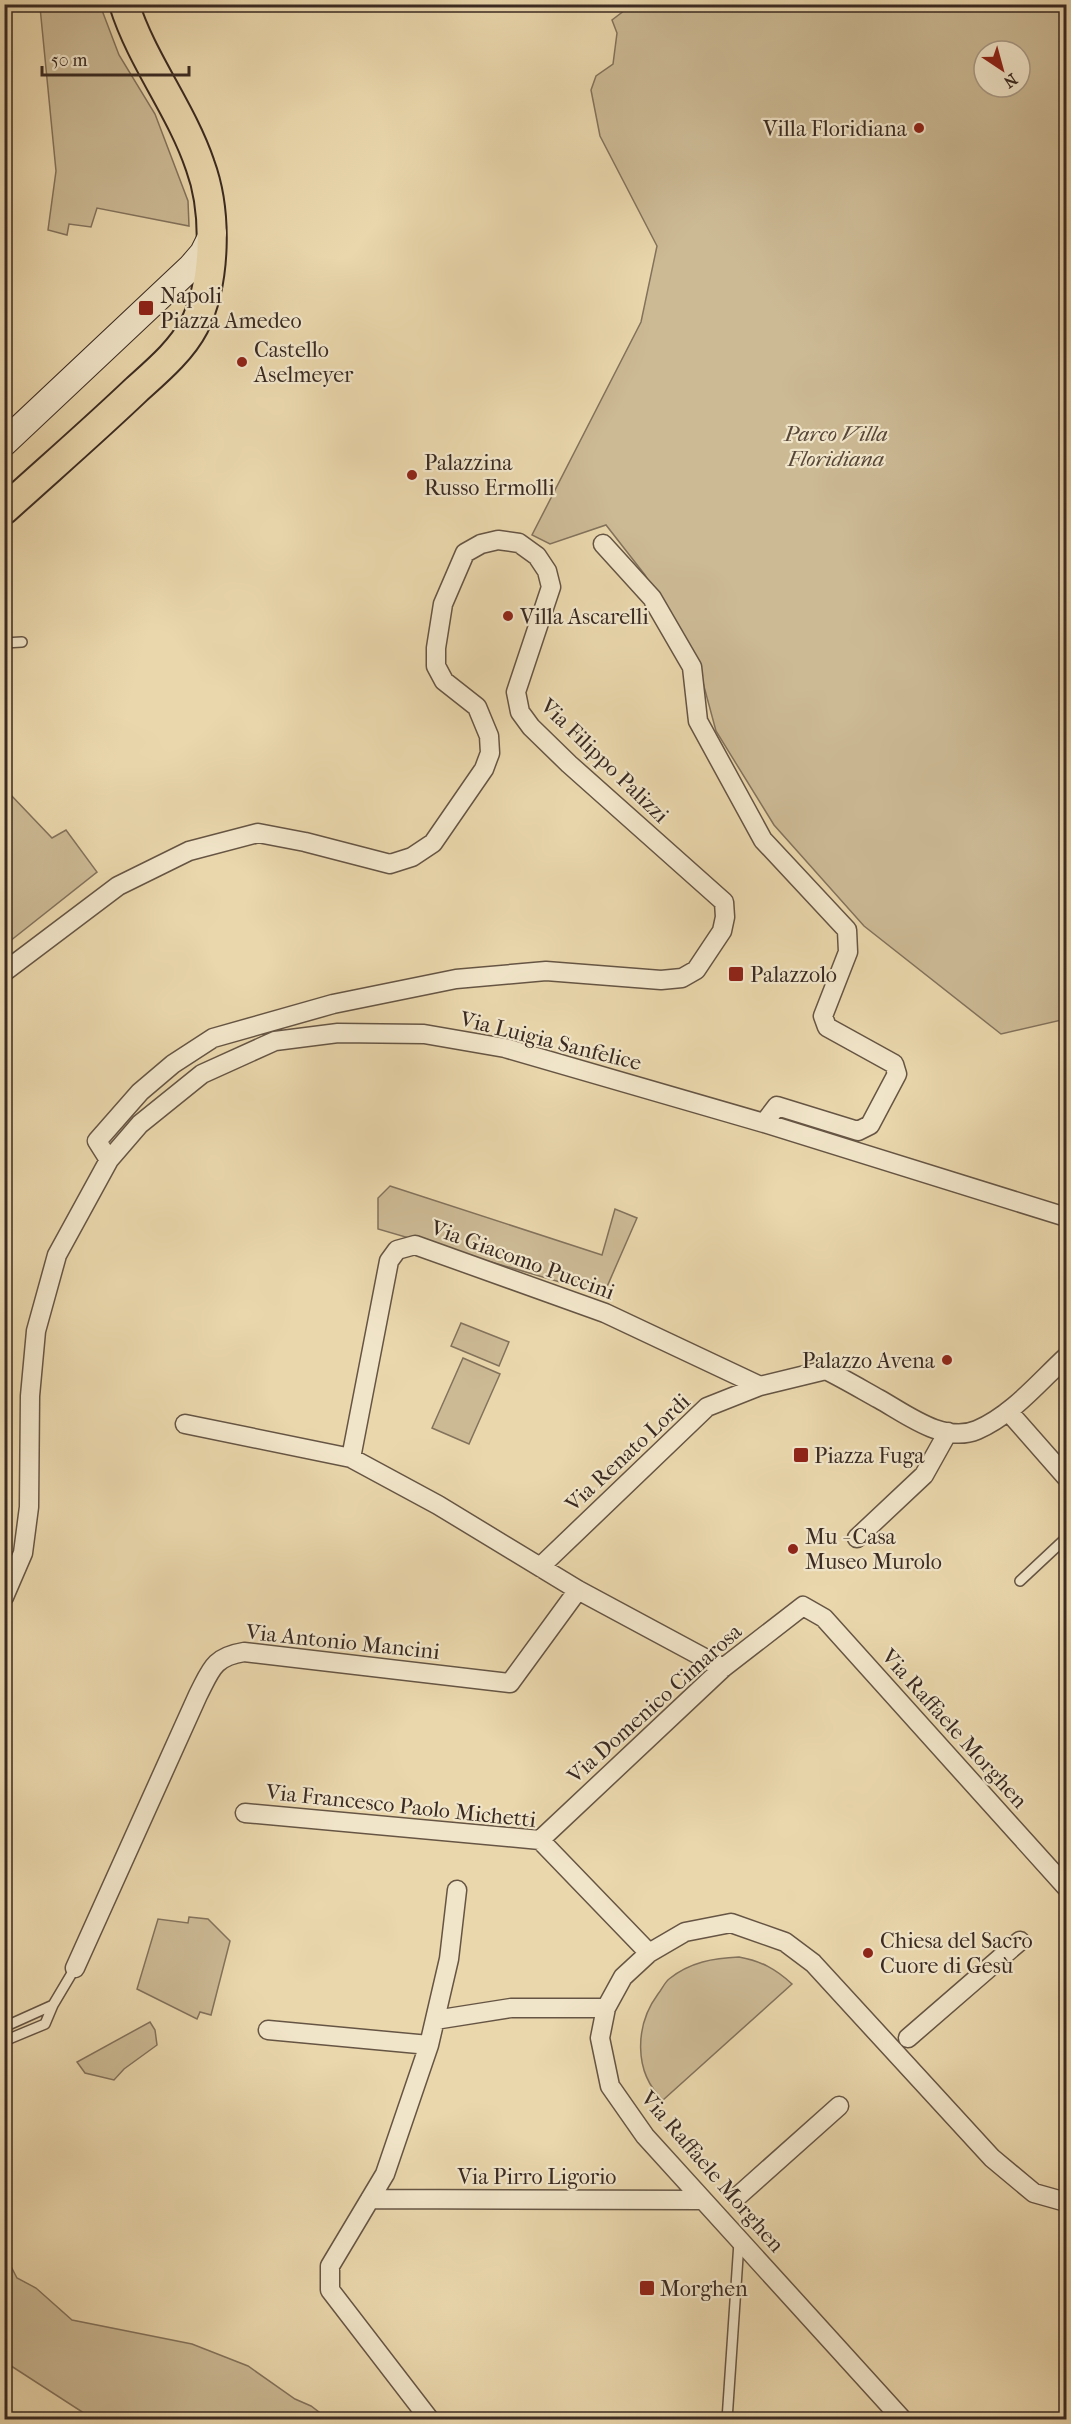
<svg xmlns="http://www.w3.org/2000/svg" width="1071" height="2424" font-family="'IM FELL French Canon',serif">
<style>
.green{fill:#ccba95;stroke:#83725c;stroke-width:1.5;fill-rule:evenodd}
.lines{fill:none;stroke-linecap:round;stroke-linejoin:round}
.lane-casing{stroke:#654;stroke-width:12}
.street-casing{stroke:#654;stroke-width:21}
.secondary-casing{stroke:#3a2a22;stroke-width:28}
.primary-casing{stroke:#3a2a22;stroke-width:32}
.lane{stroke:#f1e5c9;stroke-width:9}
.street{stroke:#f1e5c9;stroke-width:18}
.secondary{stroke:#f1e5c9;stroke-width:26}
.primary{stroke:#ead7ac;stroke-width:28}
.poi-dot{fill:#8f2418;stroke:#f1e5c9;stroke-width:2}
.labels{text-anchor:middle;stroke-width:4.5;stroke-linejoin:round;paint-order:stroke}
.poi-label{font-size:22px;fill:#3a2a22;stroke:#f1e5c9;text-anchor:start}
.park-label{font-size:22px;font-style:italic;fill:#574739;stroke:#f1e5c9}
.street-label{font-size:22px;fill:#3a2a22;stroke:#f1e5c9}
</style>
<rect width="100%" height="100%" fill="#ead7ac"/>
<filter id="stains"><feTurbulence type="fractalNoise" baseFrequency=".00333" numOctaves="4"/><feColorMatrix values="0 0 0 0 .2 0 0 0 0 .09 0 0 0 0 .02 0 0 0 .5 -.17"/></filter>
<radialGradient id="worn" r=".72"><stop offset=".6" stop-color="#630" stop-opacity="0"/><stop offset="1" stop-color="#630" stop-opacity=".3"/></radialGradient>
<!-- green -->
<path class="green" d="M633,4L1066,5V1019L1001,1034L864,926L774,825L716,731L698,664L645,575L606,525L550,544L532,535L641,322L657,246L600,136L591,90L596,76L613,64L617,33L612,20ZM984,51H1020V87H984Z
M38,5H100L119,55L155,114L188,201L189,226L97,208L91,227L69,224L67,235L48,230L56,171L40,7Z
M9,793L52,838L66,830L97,872L5,945L4,851L7,849L4,846V797Z
M390,1186L602,1255L615,1209L637,1218L606,1289L601,1294L378,1229V1198Z
M461,1323L509,1342L499,1366L451,1346Z
M463,1358L500,1374L469,1444L432,1428Z
M189,1917L208,1919L230,1941L211,2015L200,2012L197,2019L137,1989L158,1919L188,1923Z
M739,1957C761,1961 776,1969 792,1984L663,2100C633,2072 635,2025 658,1994C662,1989 665,1982 669,1979C690,1962 714,1958 739,1957Z
M150,2022L155,2030L157,2045L124,2069L114,2080L85,2073L77,2062Z
M5,2255L17,2278L36,2288L72,2320L192,2344L248,2366L295,2399L311,2406L328,2419H93L5,2362Z"/>
<g class="lines">
<defs>
<path id="lane" d="M4,643L22,642
M1020,1581L1066,1538
M4,2027L53,2005L75,1968
M4,2041L45,2024L53,2005
M727,2420L739,2242"/>
<path id="street" d="M603,544L652,598L692,667L698,721L763,840L847,930L848,952L823,1016L827,1027L894,1064L897,1074L870,1125L858,1131L777,1106L764,1123
M4,972L118,886L189,851L258,833L305,842L390,864L412,857L433,843L484,769L490,753L489,736L477,707L444,681L436,666V648L443,604L465,553L481,544L498,540L519,543L537,556L547,571L551,587L516,692L520,712L531,727L569,764L724,902L725,917L722,931L696,970L682,978L661,980L546,971L456,979L333,1004L213,1038L173,1064L140,1092L97,1141L109,1160
M1008,1411L1066,1477
M185,1424L351,1458L438,1505L578,1590L723,1668
M351,1458L389,1261L397,1250L415,1245L605,1313L760,1386
M857,1538L924,1475L948,1432
M540,1567L707,1407L760,1386L826,1370C844,1379 861,1389 879,1399C906,1414 944,1444 977,1430C1012,1415 1039,1382 1066,1357
M4,1597L23,1553L29,1507L30,1396L36,1331L57,1255L109,1160L140,1124L202,1074L275,1041L338,1033L424,1034L505,1048L764,1123L1066,1217
M245,1813L540,1840L649,1953
M540,1840L723,1668L803,1606L824,1618L1066,1887
M75,1968L198,1695C211,1670 213,1657 244,1652L510,1683L578,1590
M435,2020L511,2008H606
M268,2030L429,2045
M908,2038L1020,1941
M737,2197L839,2106
M370,2199L703,2200
M430,2420L330,2290V2266L385,2174L429,2045L449,1959L457,1890
M903,2420L645,2136L610,2086L600,2038L606,2008L623,1977L649,1953L685,1932L731,1923L785,1942L813,1963L992,2158L1034,2193L1066,2202"/>
<path id="secondary" d="M4,443L191,267L203,253L213,233"/>
<path id="primary" d="M4,510C48,470 93,431 136,390C157,371 181,351 194,326C216,282 217,211 200,165C181,109 142,61 124,4"/>
</defs>
<!-- lane casing -->
<use href="#lane" class="lane-casing"/>
<!-- street casing -->
<use href="#street" class="street-casing"/>
<!-- secondary casing -->
<use href="#secondary" class="secondary-casing"/>
<!-- primary casing -->
<use href="#primary" class="primary-casing"/>
<!-- lane -->
<use href="#lane" class="lane"/>
<!-- street -->
<use href="#street" class="street"/>
<!-- secondary -->
<use href="#secondary" class="secondary"/>
<!-- primary -->
<use href="#primary" class="primary"/>
</g>
<!-- markers -->
<g class="poi-dot">
<circle cx="919" cy="128" r="6"/>
<rect x="138" y="300" width="16" height="16" rx="3"/>
<circle cx="242" cy="362" r="6"/>
<circle cx="412" cy="475" r="6"/>
<circle cx="508" cy="616" r="6"/>
<rect x="728" y="966" width="16" height="16" rx="3"/>
<circle cx="947" cy="1360" r="6"/>
<rect x="793" y="1447" width="16" height="16" rx="3"/>
<circle cx="793" cy="1549" r="6"/>
<circle cx="868" cy="1953" r="6"/>
<rect x="639" y="2280" width="16" height="16" rx="3"/>
</g>
<g class="labels">
<!-- poi labels -->
<g class="poi-label">
<text x="907" y="136" text-anchor="end">Villa Floridiana</text>
<text x="160" y="303">Napoli<tspan x="160" dy="25">Piazza Amedeo</tspan></text>
<text x="254" y="357">Castello<tspan x="254" dy="25">Aselmeyer</tspan></text>
<text x="424" y="470">Palazzina<tspan x="424" dy="25">Russo Ermolli</tspan></text>
<text x="520" y="624">Villa Ascarelli</text>
<text x="750" y="982">Palazzolo</text>
<text x="935" y="1368" text-anchor="end">Palazzo Avena</text>
<text x="814" y="1463">Piazza Fuga</text>
<text x="805" y="1544">Mu - Casa<tspan x="805" dy="25">Museo Murolo</tspan></text>
<text x="880" y="1948">Chiesa del Sacro<tspan x="880" dy="25">Cuore di Gesù</tspan></text>
<text x="660" y="2296">Morghen</text>
</g>
<!-- park labels -->
<g class="park-label">
<text x="836" y="441">Parco Villa<tspan x="836" dy="25">Floridiana</tspan></text>
</g>
<!-- street labels -->
<g class="street-label">
<text transform="translate(605 760) rotate(44)" y="8">Via Filippo Palizzi</text>
<text transform="translate(551 1040) rotate(14)" y="8">Via Luigia Sanfelice</text>
<text transform="translate(523 1259) rotate(20)" y="8">Via Giacomo Puccini</text>
<text transform="translate(627 1452) rotate(-43)" y="8">Via Renato Lordi</text>
<text transform="translate(343 1641) rotate(6)" y="8">Via Antonio Mancini</text>
<text transform="translate(654 1703) rotate(-42)" y="8">Via Domenico Cimarosa</text>
<text transform="translate(955 1728) rotate(48)" y="8">Via Raffaele Morghen</text>
<text transform="translate(401 1805) rotate(6)" y="8">Via Francesco Paolo Michetti</text>
<text transform="translate(713 2171) rotate(49)" y="8">Via Raffaele Morghen</text>
<text x="537" y="2184">Via Pirro Ligorio</text>
</g>
</g>
<!-- margin -->
<rect width="1071" height="2424" fill="none" stroke="#ead7ac" stroke-width="24"/>
<rect x="6" y="6" width="1059" height="2412" fill="none" stroke="#3a2a22" stroke-width="3"/>
<rect x="12" y="12" width="1047" height="2400" fill="none" stroke="#3a2a22" stroke-width="1.5"/>
<!-- north arrow -->
<g transform="translate(1002 69) rotate(144)"><circle r="28" fill="#f1e5c9" stroke="#a89a86" stroke-width="1.5"/>
<path d="M0-4.5L10 22L0 15L-10 22Z" fill="#8f2418"/>
<text y="-9" font-size="16" font-weight="bold" text-anchor="middle" fill="#3a2a22">N</text>
</g>
<!-- scale -->
<path d="M42 66v9h147v-9" fill="none" stroke="#3a2a22" stroke-width="3"/>
<text x="51" y="66" font-size="18" fill="#3a2a22" stroke="#f1e5c9" stroke-width="4.5" paint-order="stroke">50 m</text>
<rect width="100%" height="100%" filter="url(#stains)"/>
<rect width="100%" height="100%" fill="url(#worn)"/>
</svg>
